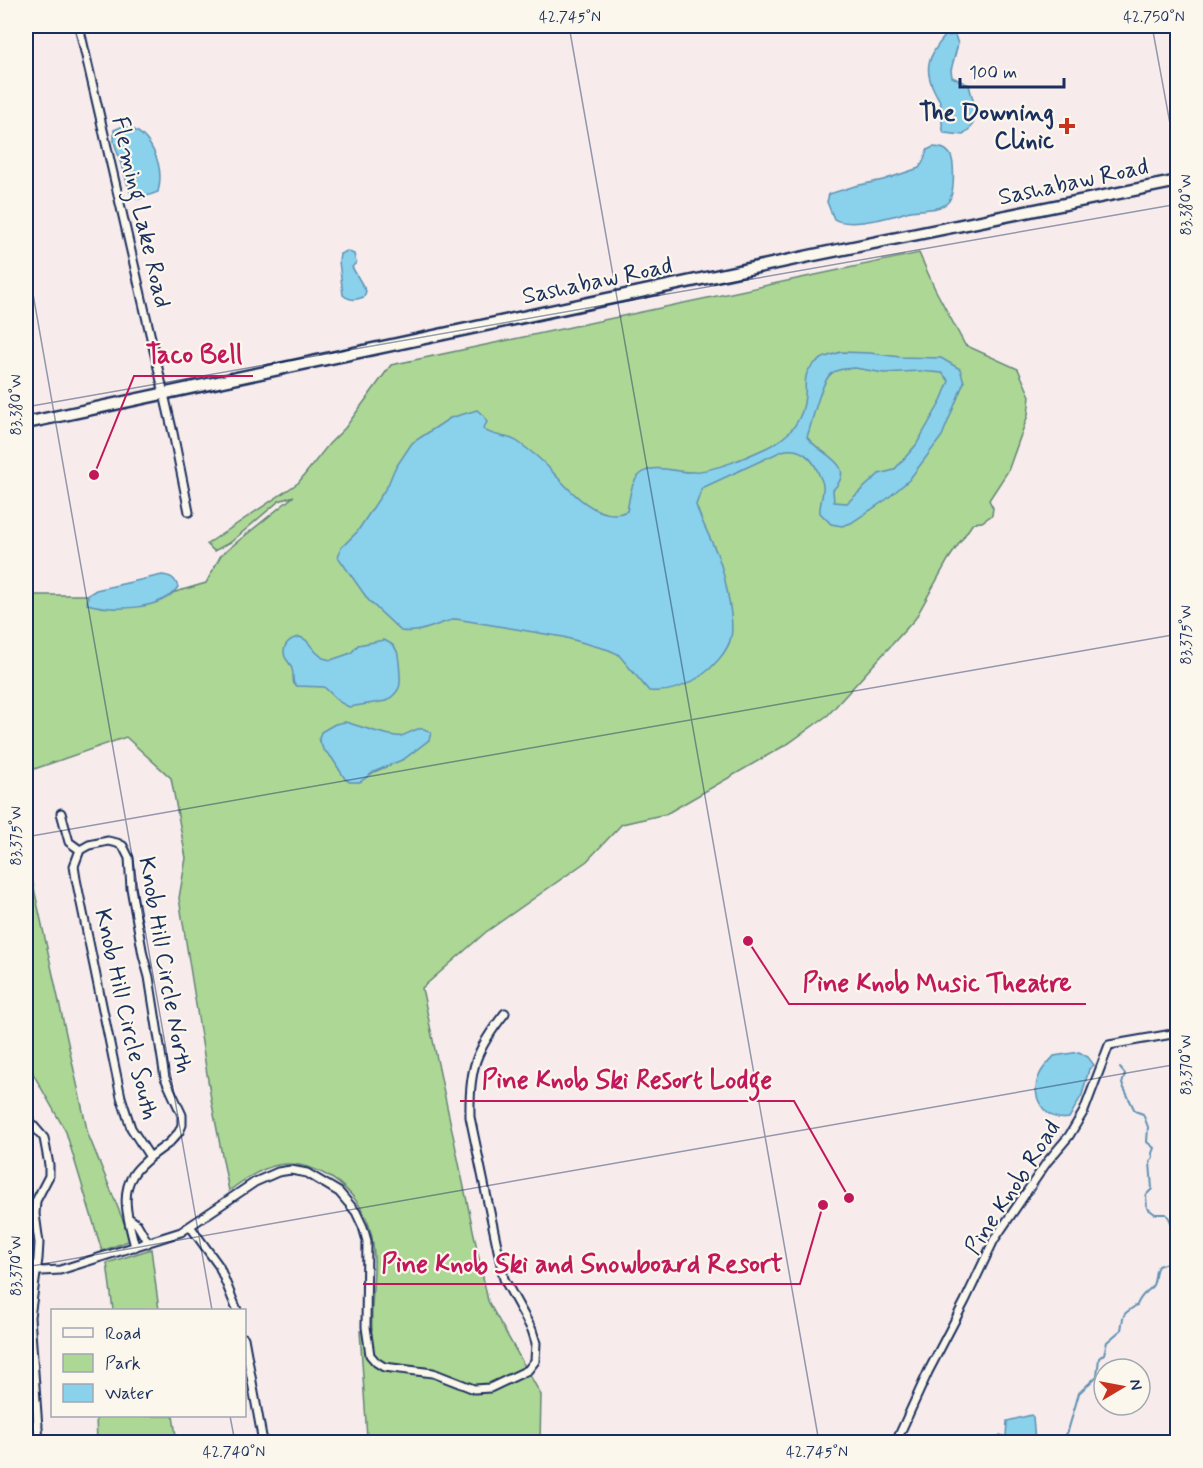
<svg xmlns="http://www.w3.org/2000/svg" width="1203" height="1468" font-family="Mynerve,sans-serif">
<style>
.green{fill:#add794;stroke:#648379;stroke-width:1.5}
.water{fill:#8ad1eb;stroke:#5e90b3;stroke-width:1.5;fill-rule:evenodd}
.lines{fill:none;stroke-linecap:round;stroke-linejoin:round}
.stream{stroke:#5e90b3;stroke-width:2}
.street-casing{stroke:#1b2f5e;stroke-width:11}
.secondary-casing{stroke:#1b2f5e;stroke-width:15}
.street{stroke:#fbf7ec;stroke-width:7}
.secondary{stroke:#fbf7ec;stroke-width:10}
.ticks{fill:none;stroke:#1b2f5e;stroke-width:1.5;stroke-opacity:0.45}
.poi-dot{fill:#c8321e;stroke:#fbf7ec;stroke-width:2}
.labels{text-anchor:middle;stroke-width:4.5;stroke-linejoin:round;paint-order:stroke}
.poi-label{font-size:24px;font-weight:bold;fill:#1b2f5e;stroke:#fbf7ec;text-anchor:end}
.street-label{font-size:24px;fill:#1b2f5e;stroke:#fbf7ec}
.leader{fill:none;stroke:#c2185b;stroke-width:2}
.callout-dot{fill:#c2185b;stroke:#fbf7ec;stroke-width:2}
.callout-label{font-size:26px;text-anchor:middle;font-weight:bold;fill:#c2185b;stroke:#fbf7ec;stroke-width:4.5;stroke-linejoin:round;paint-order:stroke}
.neatline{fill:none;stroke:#1b2f5e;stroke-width:2}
.ticks-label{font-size:15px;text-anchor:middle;fill:#1b2f5e}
</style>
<rect width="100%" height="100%" fill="#f7eceb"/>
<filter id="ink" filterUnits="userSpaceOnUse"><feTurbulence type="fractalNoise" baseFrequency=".0167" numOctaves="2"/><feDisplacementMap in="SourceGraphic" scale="12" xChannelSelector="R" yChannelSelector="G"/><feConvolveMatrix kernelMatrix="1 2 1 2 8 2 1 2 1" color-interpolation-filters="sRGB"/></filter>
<g filter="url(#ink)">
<!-- green -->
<path class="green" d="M919,253L935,289L965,345L1018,369L1030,396L1028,415L1008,471L989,500L993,508L992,515L982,522L973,523L948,560L915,619L828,715L789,743L666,814L622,824L587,861L486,932L422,988L488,1301L541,1395L540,1442H395L367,1438L360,1331L372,1330C370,1297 379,1261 370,1229C365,1209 350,1190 333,1179C292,1153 265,1163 229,1191L211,1099L179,898L186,858L171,778L126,737L26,772V595H165L206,583L221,555L294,496L279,501L231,542L214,551L207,544L298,483L329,444L345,428L391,365Z
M26,852L88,1134L131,1240L102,1251L66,1132L26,1061Z
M151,1249L159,1310H113L107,1263Z
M96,1416H173L177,1442H97Z"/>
<!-- water -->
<path class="water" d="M955,35L958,44L951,70L952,77L969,85C974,106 983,120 963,135L944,133C940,123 943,115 941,105C940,100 937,96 935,92C923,69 928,56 945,36Z
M123,126C151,131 165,166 158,192L139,199L131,195L114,142V130Z
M933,147C939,147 946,148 950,154C955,162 955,197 947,203C938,211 922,209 911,211C905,212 899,215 893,216C879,220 846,227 834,219L827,202L829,194L855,186L883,180L919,168L923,162L927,150Z
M347,251L354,254L356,263L352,267L366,291L364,297C356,300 350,301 343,295L339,261L340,254Z
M841,352L870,353L900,357L941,358L960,369L964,382L942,436L909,480L887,499L851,523L842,526L831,524L820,513C819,504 824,495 823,486C823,481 819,476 818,472C812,457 799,446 782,451L702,488L696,505C702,523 711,539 718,556C724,572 735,621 731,637C728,652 712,668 701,676C685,687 668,693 649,691L618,654L609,650L563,637L456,619C437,623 422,634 401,631L369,601L338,557L341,548L357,532L388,485L394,470L412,443L450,418L477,410L484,416L487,422L483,429C493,437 508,435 518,442C528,449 542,460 550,469C567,488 599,525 627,511C630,498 630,481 642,473C656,463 676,473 692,472C717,470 742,459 766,448C788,438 803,422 805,396C806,385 803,374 812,366C819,358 831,355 841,352ZM855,368L884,373L919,371L942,373L949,381L940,403L916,445L894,470L879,474L847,503L834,502L833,490C859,463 819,455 807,437C812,423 821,380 832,373C839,368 847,369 855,368Z
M162,575C171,576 175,578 178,587C162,611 112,611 87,604L88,595L96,590Z
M300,637L306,640L316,652L323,658L331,660L351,653L358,645L384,640C388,642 393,644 395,648C399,653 398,657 399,662C400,681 405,689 386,701L349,707L341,703L324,687L297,686L294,684C292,679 294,675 292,669C291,664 287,661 285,657C281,645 290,638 300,637Z
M345,722C358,725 389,738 401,736C412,733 420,723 431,733L429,740L404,759L374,772L360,782H350L345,779L332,758L323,749L319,739L321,732L335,724Z
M1079,1052L1088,1057L1094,1065L1089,1069L1082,1095L1069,1118C1046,1123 1029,1096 1039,1076C1042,1068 1049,1062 1054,1056Z
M1031,1415L1033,1417L1035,1442H998L1000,1435L1006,1437L1007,1421Z"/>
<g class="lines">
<!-- stream -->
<path class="stream" d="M1062,1442L1068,1431L1079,1393L1097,1376L1099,1358L1104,1354L1107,1342L1121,1330C1124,1312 1122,1315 1137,1305C1142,1292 1148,1293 1153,1285C1156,1279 1154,1272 1158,1266L1167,1263V1268H1174L1177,1263L1172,1259C1177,1249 1174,1221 1166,1214H1155L1147,1208L1146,1195L1152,1189L1150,1162L1153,1157L1152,1153L1154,1148L1147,1142L1148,1127L1143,1114L1135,1111L1122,1084L1125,1074L1120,1068"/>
<defs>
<path id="street" d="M79,26L173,433L189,512
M61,813L69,842L80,850L74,866L76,879L121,1097L131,1128L150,1157C144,1163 137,1168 133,1175C119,1196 130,1225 135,1247
M80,850L89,845L108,841L117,843L123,846L129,858L131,888L143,955L149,977L165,1078L182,1115V1125L179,1132L169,1143L150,1157
M26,1117L44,1138L49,1165V1176L36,1201L35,1214L39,1243L38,1259L30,1317L39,1442
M130,1219L137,1224L148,1243
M190,1226L219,1266L237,1310
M26,1267L42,1271L60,1270L181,1232L255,1182L278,1172L291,1170L307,1173L339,1192L356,1212L363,1227L367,1241L366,1327L370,1355L376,1362L384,1367L433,1373L474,1389L490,1388L528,1370L535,1361L536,1343L532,1330L504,1279L470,1117C469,1069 475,1051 505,1013
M244,1338L263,1442
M26,1425L38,1424
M896,1442L928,1372L965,1301L994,1240L1047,1162L1069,1136L1084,1111L1109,1045L1178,1033"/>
<path id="secondary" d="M26,423L814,255L1178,181"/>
</defs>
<!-- street casing -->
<use href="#street" class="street-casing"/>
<!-- secondary casing -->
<use href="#secondary" class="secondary-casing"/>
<!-- street -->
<use href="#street" class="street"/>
<!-- secondary -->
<use href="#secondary" class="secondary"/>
</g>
</g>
<!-- ticks -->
<path class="ticks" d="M569,26L819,1442M1152,26L1178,167M26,254L212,1310M26,407L1178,204M26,837L1178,634M26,1267L1178,1064M230,1416L235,1442"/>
<!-- markers -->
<path class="poi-dot" d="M1064 117h6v6h6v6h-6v6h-6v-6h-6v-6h6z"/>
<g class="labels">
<!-- poi labels -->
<g class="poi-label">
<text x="1054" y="120">The Downing<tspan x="1054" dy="28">Clinic</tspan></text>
</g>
<!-- street labels -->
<g class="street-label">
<text transform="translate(1073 181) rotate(-12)" y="8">Sashabaw Road</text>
<text transform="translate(142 212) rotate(77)" y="8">Fleming Lake Road</text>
<text transform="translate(597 280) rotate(-12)" y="8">Sashabaw Road</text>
<text transform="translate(166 965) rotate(80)" y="8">Knob Hill Circle North</text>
<text transform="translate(127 1014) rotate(77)" y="8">Knob Hill Circle South</text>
<text transform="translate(1012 1187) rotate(-57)" y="8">Pine Knob Road</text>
</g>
</g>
<!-- callouts -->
<path class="leader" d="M94 475L134 376H253M748 941L789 1004H1086M849 1198L794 1101H460M823 1205L800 1284H363"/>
<g class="callout-dot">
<circle cx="94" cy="475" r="6"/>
<circle cx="748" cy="941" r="6"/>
<circle cx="849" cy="1198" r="6"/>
<circle cx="823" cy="1205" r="6"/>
</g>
<g class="callout-label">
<text x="194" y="363">Taco Bell</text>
<text x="937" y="991">Pine Knob Music Theatre</text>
<text x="627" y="1088">Pine Knob Ski Resort Lodge</text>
<text x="582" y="1272">Pine Knob Ski and Snowboard Resort</text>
</g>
<!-- margin -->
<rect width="1203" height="1468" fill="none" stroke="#fbf7ec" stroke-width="66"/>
<!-- legend -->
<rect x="51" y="1309" width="195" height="108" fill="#fbf7ec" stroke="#a1a7b3" stroke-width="1.5"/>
<rect x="63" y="1328" width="30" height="9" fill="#fbf7ec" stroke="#a1a7b3" stroke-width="1.5"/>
<text x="105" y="1339" font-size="18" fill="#1b2f5e">Road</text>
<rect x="63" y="1354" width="30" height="18" fill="#add794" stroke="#a1a7b3" stroke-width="1.5"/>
<text x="105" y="1369" font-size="18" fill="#1b2f5e">Park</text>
<rect x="63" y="1384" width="30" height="18" fill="#8ad1eb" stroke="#a1a7b3" stroke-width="1.5"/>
<text x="105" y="1399" font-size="18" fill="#1b2f5e">Water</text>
<!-- north arrow -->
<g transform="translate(1122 1387) rotate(80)"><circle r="28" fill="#fbf7ec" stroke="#a1a7b3" stroke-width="1.5"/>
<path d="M0-4.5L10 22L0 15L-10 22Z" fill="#c8321e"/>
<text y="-9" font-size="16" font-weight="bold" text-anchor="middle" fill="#1b2f5e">N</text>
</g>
<!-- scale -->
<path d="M960 78v9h104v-9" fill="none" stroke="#1b2f5e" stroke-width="3"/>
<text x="969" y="78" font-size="18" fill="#1b2f5e" stroke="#fbf7ec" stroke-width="4.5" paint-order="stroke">100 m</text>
<rect x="33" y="33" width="1137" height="1402" class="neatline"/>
<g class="ticks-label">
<text x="570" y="22">42.745°N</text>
<text x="1154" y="22">42.750°N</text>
<text transform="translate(1186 205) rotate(-90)" y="5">83.380°W</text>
<text transform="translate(16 405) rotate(-90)" y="5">83.380°W</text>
<text transform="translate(1186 635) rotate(-90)" y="5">83.375°W</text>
<text transform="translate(16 836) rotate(-90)" y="5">83.375°W</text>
<text transform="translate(1186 1065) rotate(-90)" y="5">83.370°W</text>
<text transform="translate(16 1266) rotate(-90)" y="5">83.370°W</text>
<text x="234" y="1457">42.740°N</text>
<text x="817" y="1457">42.745°N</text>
</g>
</svg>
